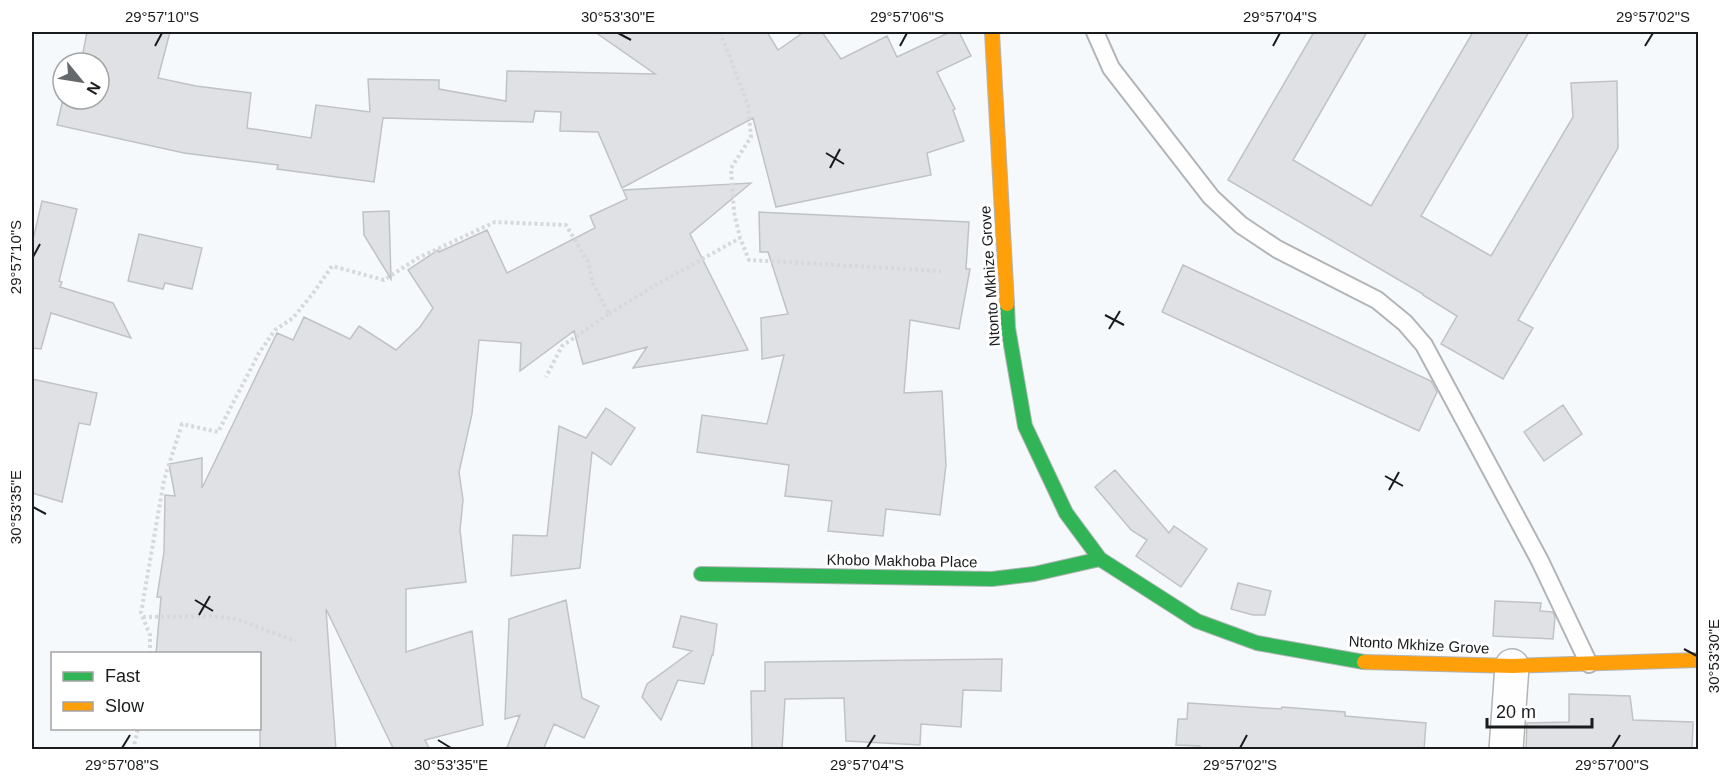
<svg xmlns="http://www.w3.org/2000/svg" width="1730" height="781" font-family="Helvetica,sans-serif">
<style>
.building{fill:#dfe1e4;stroke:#c0c2c4;stroke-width:1.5}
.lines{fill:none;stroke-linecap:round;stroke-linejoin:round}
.lane-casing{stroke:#b2b5b7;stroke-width:20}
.street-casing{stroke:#b2b5b7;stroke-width:36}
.fast-casing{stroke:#b2b5b7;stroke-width:16}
.slow-casing{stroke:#b2b5b7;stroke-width:16}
.path{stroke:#d7d8d9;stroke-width:4;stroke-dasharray:3 3;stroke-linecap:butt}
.lane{stroke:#fefeff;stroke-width:16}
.street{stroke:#fefeff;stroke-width:33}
.fast{stroke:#30b455;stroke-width:14}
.slow{stroke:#ff9f0a;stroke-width:14}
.ticks{fill:none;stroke:#191b1d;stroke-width:2}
.labels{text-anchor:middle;stroke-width:6;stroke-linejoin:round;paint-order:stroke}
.street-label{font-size:15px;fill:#191b1d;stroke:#fff}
.neatline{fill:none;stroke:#191b1d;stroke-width:2}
.ticks-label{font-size:15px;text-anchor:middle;fill:#191b1d}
</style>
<rect width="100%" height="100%" fill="#f6f9fc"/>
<!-- building -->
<path class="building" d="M87,32H170L158,78L196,86L251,93L247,128L311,138L316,105L370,112L368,79L439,80V89L506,101L507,71L655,74L595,32H767L778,50L804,32H822L841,59L887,36L897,57L950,32H959L971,56L937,72L955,109L953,110L964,141L927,153L931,175L776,207L753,118L622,188L598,132L560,131L561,112L535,111L533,122L383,118L374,182L277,169L278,165L184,153L57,125L63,99H99V63H81Z
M1314,32H1367L1293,160L1371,206L1473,32H1529L1421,216L1491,256L1573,117L1571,83L1617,81L1618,148L1518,320L1533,328L1503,379L1441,344L1457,316L1423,295V294L1228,180Z
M751,183L690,234L748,350L633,368L647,347L583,364L574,331L520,371L521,343L479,340L472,414L459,472L463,500L460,530L466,582L406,589V652L472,631L483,725L425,740L430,750H394L326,609L336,750H260V654H156L161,597H157L164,552L165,495L175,496L169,464L202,458V488L277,333L293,340L304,317L350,339L359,326L396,350L420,327L433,308L408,270L438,250L439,252L487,230L507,273L595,228L590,216L627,199L623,190Z
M42,201L77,209L59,281L62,282L60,287L113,303L131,338L51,313L41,349L32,348V244Z
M389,211L391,279L364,235L363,212Z
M759,212L969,222L966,269H970L959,329L910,320L904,393L942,391L946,465L940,515L886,509L883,536L828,531L832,501L785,496L789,465L697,452L702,415L767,424L784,355L762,359L761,318L788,314L768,252H760Z
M139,234L202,248L192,289L165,283L163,289L128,281Z
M1183,265L1431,381L1437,392L1419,431L1162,312Z
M32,379L97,393L90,425L79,423L62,502L32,493Z
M1563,405L1582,434L1544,461L1524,432Z
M606,408L635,428L611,465L592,452L580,568L511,576L513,535L547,536L559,426L586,438Z
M1115,470L1169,533L1174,526L1207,549L1181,587L1136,556L1147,540L1131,530L1095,487Z
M1238,583L1271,591L1265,615H1253L1231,609Z
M566,600L582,698L599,706L584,738L554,724L543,750H506L520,715L505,719L509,619Z
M1495,601L1541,603L1540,611L1553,612L1555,617L1553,639L1493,636Z
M681,616L717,624L713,655H712L704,684L678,680L661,720L642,697L647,684L692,651L673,647Z
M1002,659L1001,691L963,690L961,727L921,724L920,745L846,741L844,698L785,699L782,750H752L751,691H765V662Z
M1569,694L1630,696L1633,720L1693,722L1692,750H1526L1527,723L1569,722Z
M1188,703L1281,709L1282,707L1345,712V716L1426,723L1424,750H1199L1200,746L1176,745L1178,719H1187Z"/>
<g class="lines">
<defs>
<path id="lane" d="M1095,32L1111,68L1211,197L1241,225L1277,249L1377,300L1405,323L1424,345L1540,561L1589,664"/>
<path id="street" d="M1506,750L1512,666"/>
<path id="fast" d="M1007,304L1008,328L1025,426L1066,513L1100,559L1197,621L1257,643L1364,662
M701,574L992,579L1034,574L1100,559"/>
<path id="slow" d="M992,32L1007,304
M1364,662L1512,666L1698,660"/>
</defs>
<!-- lane casing -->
<use href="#lane" class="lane-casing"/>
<!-- street casing -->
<use href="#street" class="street-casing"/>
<!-- fast casing -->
<use href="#fast" class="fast-casing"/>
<!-- slow casing -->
<use href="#slow" class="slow-casing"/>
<!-- path -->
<path class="path" d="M720,32L748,105L751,137L731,168L734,212L740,238L749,260L941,271
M609,314L654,286L740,238
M143,617L213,616L236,619L296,641
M150,654V635L141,613L164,480L182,424L218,432L259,353L275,330L293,318L314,292L332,266L384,280L418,258L495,222L566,225L588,262L593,284L609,314L562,346L546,377
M133,750L138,728"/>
<!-- lane -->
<use href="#lane" class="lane"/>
<!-- street -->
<use href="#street" class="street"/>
<!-- fast -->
<use href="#fast" class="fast"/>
<!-- slow -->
<use href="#slow" class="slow"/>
</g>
<!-- ticks -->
<path class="ticks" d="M618,33L631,40M155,46L162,33M900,46L907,33M1273,46L1280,33M1645,46L1653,33M826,153L844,164M830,168L840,149M33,257L40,244M1105,315L1124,325M1109,329L1120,311M1385,476L1403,486M1389,490L1399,472M33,507L46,514M195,600L213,611M199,615L210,596M1684,649L1697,656M438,740L451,748M122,748L130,735M867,748L875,735M1240,748L1247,735M1612,748L1620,735"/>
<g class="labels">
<!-- street labels -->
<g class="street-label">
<text transform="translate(990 276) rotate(-94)" y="5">Ntonto Mkhize Grove</text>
<text transform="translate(902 561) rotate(1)" y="5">Khobo Makhoba Place</text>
<text transform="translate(1419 645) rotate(3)" y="5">Ntonto Mkhize Grove</text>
</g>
</g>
<!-- border -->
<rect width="1730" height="781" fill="none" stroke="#ffffff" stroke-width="66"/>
<!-- legend -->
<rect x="51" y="652" width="210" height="78" fill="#ffffff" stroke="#a3a4a5" stroke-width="1.5"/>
<rect x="63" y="672" width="30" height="9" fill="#30b455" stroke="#a3a4a5" stroke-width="1.5"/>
<text x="105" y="682" font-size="18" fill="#191b1d">Fast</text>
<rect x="63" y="702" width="30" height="9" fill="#ff9f0a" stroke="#a3a4a5" stroke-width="1.5"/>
<text x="105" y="712" font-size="18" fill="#191b1d">Slow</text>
<!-- north arrow -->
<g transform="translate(81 81) rotate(120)"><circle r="28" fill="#ffffff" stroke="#a3a4a5" stroke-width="1.5"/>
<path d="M0-4.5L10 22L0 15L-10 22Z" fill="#66696b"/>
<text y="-9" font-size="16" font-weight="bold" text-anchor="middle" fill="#191b1d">N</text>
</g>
<!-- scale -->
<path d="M1487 718v9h105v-9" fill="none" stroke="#191b1d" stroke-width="3"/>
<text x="1496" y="718" font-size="18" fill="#191b1d" stroke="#ffffff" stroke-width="4.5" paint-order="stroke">20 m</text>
<rect x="33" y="33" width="1664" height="715" class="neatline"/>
<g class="ticks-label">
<text x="162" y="22">29°57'10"S</text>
<text x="618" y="22">30°53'30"E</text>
<text x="907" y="22">29°57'06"S</text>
<text x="1280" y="22">29°57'04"S</text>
<text x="1653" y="22">29°57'02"S</text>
<text transform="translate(16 257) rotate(-90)" y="5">29°57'10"S</text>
<text transform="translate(16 507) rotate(-90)" y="5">30°53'35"E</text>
<text transform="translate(1714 656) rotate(-90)" y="5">30°53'30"E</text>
<text x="122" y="770">29°57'08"S</text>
<text x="451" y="770">30°53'35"E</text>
<text x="867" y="770">29°57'04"S</text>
<text x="1240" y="770">29°57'02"S</text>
<text x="1612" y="770">29°57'00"S</text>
</g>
</svg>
